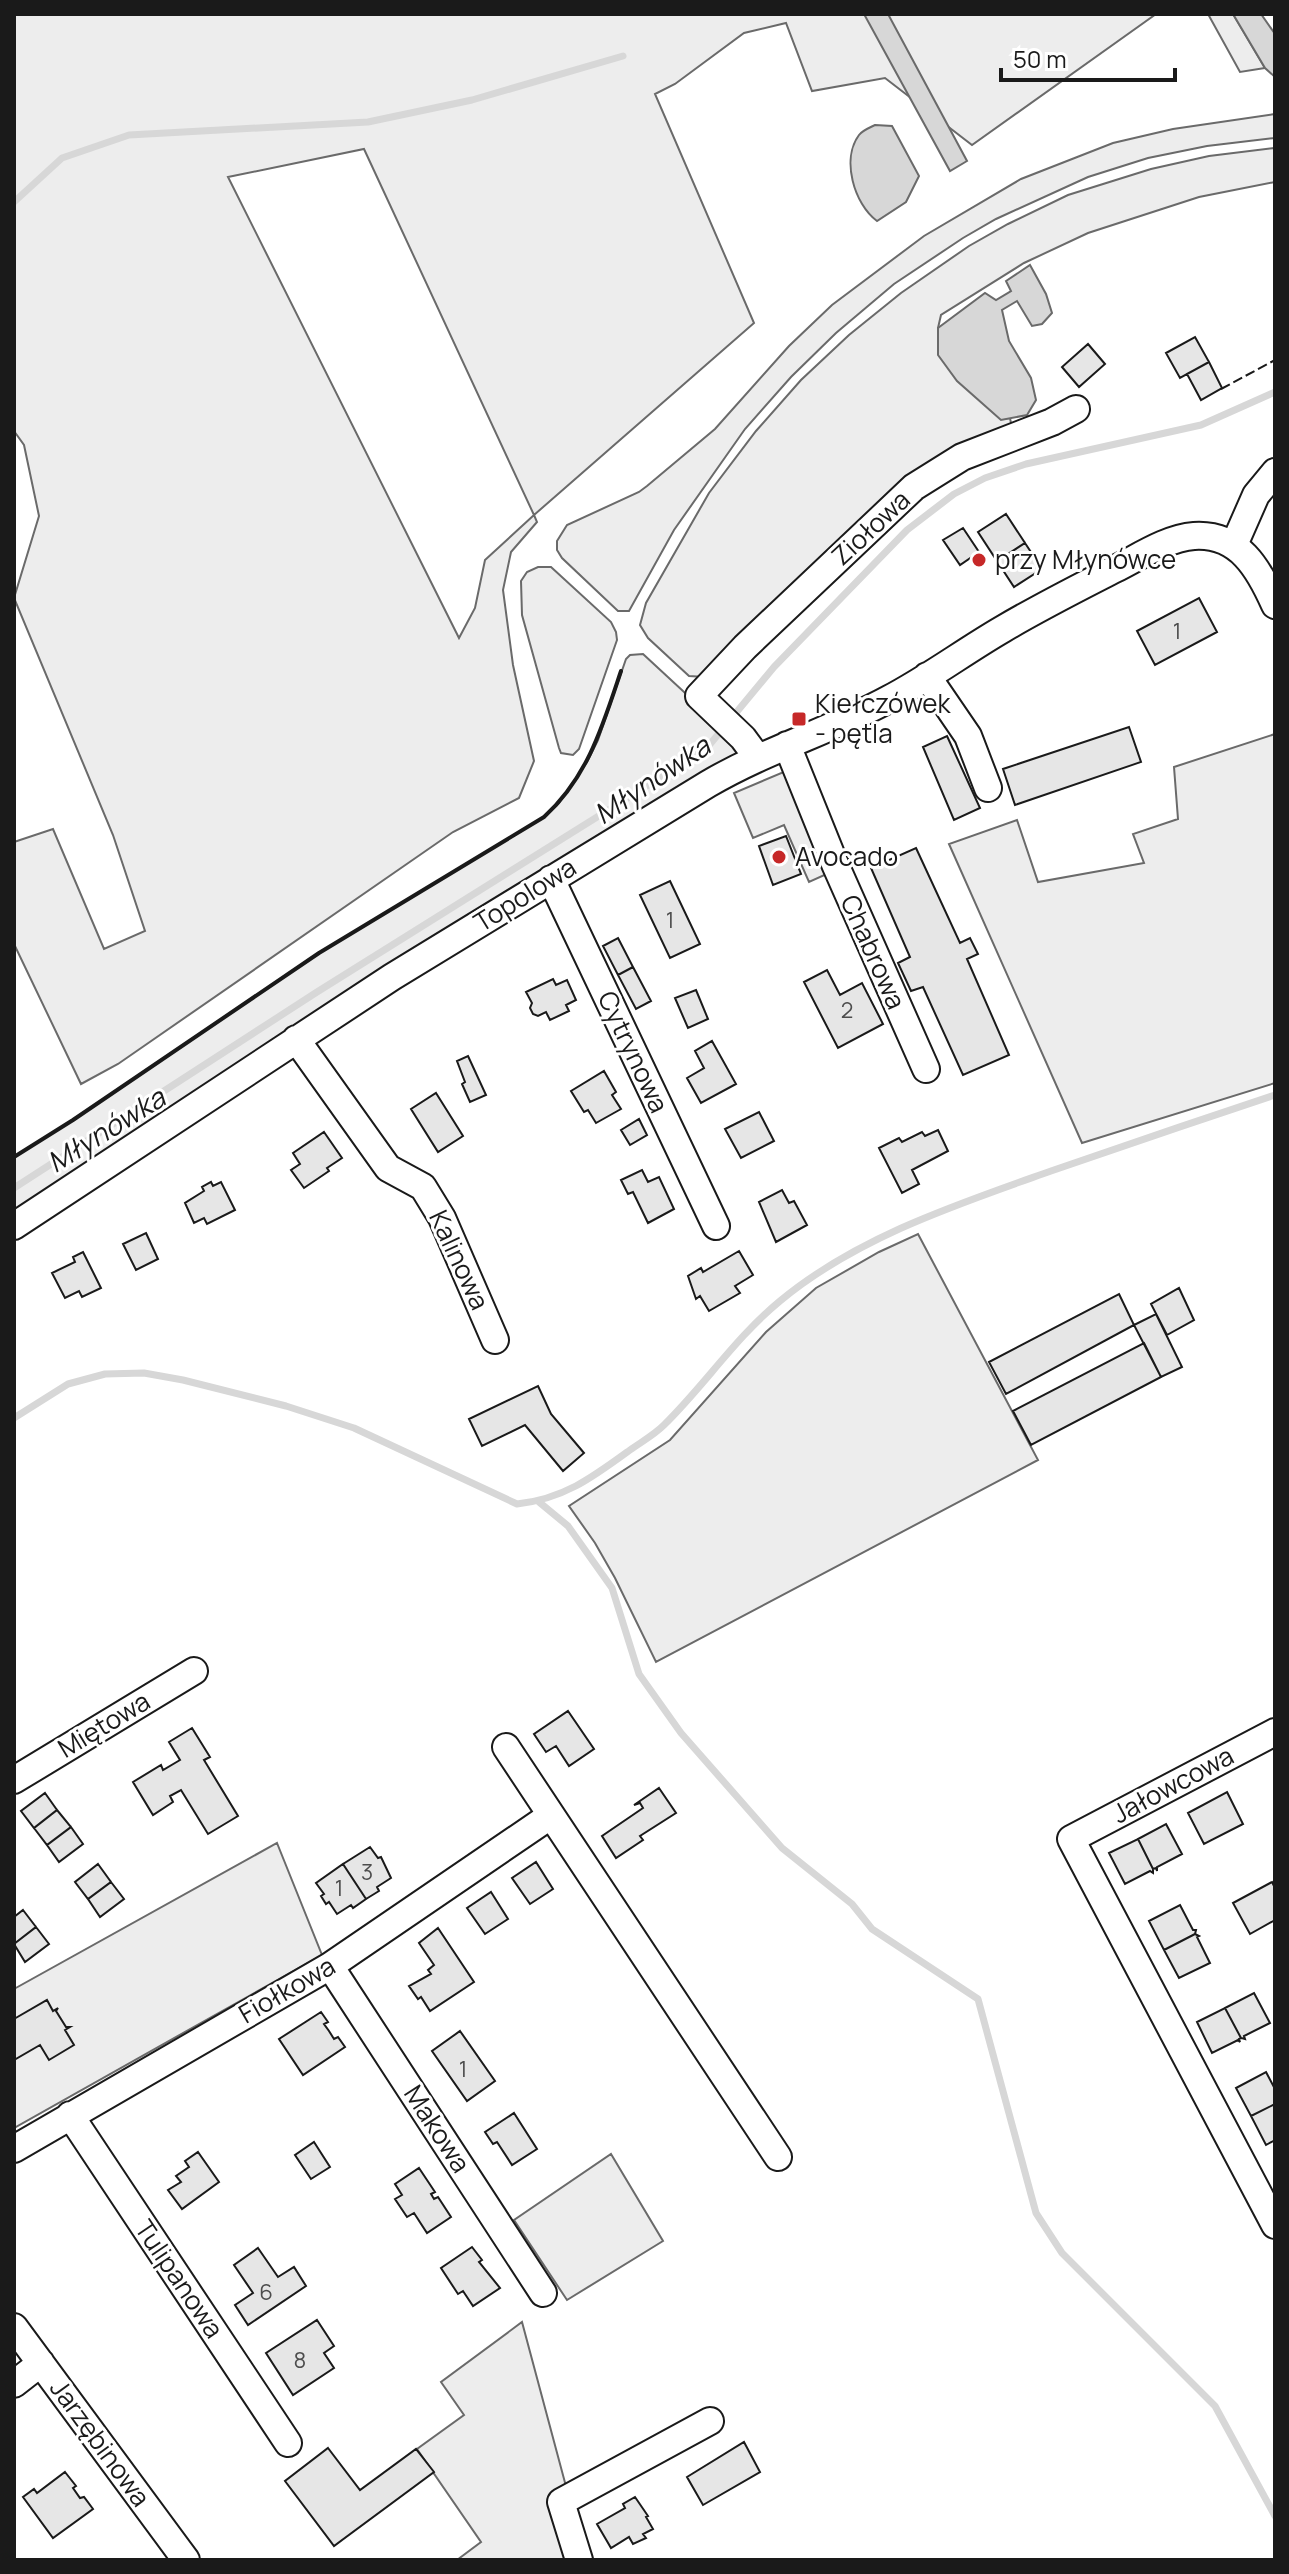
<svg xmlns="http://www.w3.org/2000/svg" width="1289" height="2574" font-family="Manrope,sans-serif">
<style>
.built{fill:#ededed;stroke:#6a6a6a;stroke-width:2;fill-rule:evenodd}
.water{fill:#d7d7d7;stroke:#6a6a6a;stroke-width:2}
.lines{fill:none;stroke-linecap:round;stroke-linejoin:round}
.stream{stroke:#d7d7d7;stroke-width:7}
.building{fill:#e6e6e6;stroke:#1a1a1a;stroke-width:2}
.minor-casing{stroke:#1a1a1a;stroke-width:30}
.minor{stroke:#fff;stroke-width:26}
.fence{stroke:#1a1a1a;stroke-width:2;stroke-dasharray:10 4;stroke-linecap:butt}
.wall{stroke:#1a1a1a;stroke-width:4}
.poi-dot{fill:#c62828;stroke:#fff;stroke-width:3}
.labels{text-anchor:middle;stroke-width:6;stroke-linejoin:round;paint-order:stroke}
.number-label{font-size:22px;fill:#4d4d4d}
.street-label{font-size:26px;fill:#1a1a1a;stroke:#fff}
.poi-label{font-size:26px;fill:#1a1a1a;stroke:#fff;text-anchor:start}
.water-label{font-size:28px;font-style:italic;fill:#1a1a1a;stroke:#fff}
</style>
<rect width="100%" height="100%" fill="#fff"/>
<!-- built -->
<path class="built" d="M14,14H1156L972,145L885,78L812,91L786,23L744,33L675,84L655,94L754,323L534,515L537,522L511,552L503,590L513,665L534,761L519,798L453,832L118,1064L81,1084L14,944V842L53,829L104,949L145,931L113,835L14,598L39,516L24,445L14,431ZM364,149L534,515L485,560L475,608L459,638L228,177Z
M1208,14H1233L1265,68L1240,72Z
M1275,114V138L1207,146L1148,158L1088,177L996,219L963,238L894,284L836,333L791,377L745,429L674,530L629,611H618L562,558L557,550V541L567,525L639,492L647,486L715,429L789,346L832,305L924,236L1021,179L1113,143L1173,129Z
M1275,148V182L1199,197L1088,233L1024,263L941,315L938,328L1001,419L1010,418L1012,428L986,439L705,677L689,676L648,638L640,625L646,603L709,493L756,431L801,380L849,335L901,293L969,246L1008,224L1068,195L1151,169L1209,156Z
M538,567H551L611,622L616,632L617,640L579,749L573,755L561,753L559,748L522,615L521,581L527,572Z
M643,654L737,741L739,751L736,756L14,1213V1157L73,1120L319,953L544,817L559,803L587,762L598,740L626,659L630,655Z
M1275,734V1083L1082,1143L949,844L1017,820L1038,882L1144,863L1133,834L1178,819L1174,767Z
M786,771L829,873L809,882L784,825L753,838L734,793Z
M918,1234L1038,1460L656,1662L615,1578L595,1543L569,1506L670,1440L766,1332L816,1288L879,1252Z
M277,1843L322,1955L14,2128V1989Z
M611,2154L663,2241L567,2300L514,2220Z
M522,2322L571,2505L569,2560H457L481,2542L417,2449L464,2415L441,2382Z"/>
<!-- water -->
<path class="water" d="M864,14H888L967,161L950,171Z
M1233,14H1261L1275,34V77L1265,68Z
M875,125L892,126L919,176L906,202L877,221C854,204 841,159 859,135C863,130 869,128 875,125Z
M1030,265L1046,294L1052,313L1042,324L1032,326L1017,301L1002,310L1009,341L1031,378L1036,400L1027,415L1001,420L957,381L938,355V328L985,293L996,300L1011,291L1006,281Z"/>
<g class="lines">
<!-- stream -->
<path class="stream" d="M14,202L62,158L129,135L368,122L472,100L623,56
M14,1188L317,992L706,749L774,667L907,530L954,494L985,478L1026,464L1201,425L1275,392
M14,1418L68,1384L105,1374L144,1373L183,1380L286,1406L354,1428L517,1504C564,1499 593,1477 630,1450C641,1442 654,1435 664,1425C704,1386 736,1337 780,1301C857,1237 958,1204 1051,1171C1126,1145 1200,1120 1275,1095
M539,1502L568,1526L612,1588L639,1674L681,1733L782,1848L852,1904L872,1929L978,1999L1036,2213L1062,2253L1215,2406L1275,2516"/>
</g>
<!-- building -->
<path class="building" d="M1195,337L1209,362L1180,378L1166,353Z
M1088,344L1105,364L1079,387L1062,367Z
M1209,362L1222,388L1201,400L1187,374Z
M1006,514L1025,543L997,561L978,532Z
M963,528L979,552L960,565L943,540Z
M1025,543L1042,569L1014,587L997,561Z
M1199,598L1217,632L1155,665L1137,631Z
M1129,727L1141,762L1015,805L1003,769Z
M947,736L980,808L954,820L923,747Z
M786,836L801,874L773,885L759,846Z
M916,848L960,943L970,938L978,954L967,959L1009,1055L963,1075L923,987L911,991L898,963L910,957L871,868Z
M670,881L700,944L670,958L640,895Z
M618,938L633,967L618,975L603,946Z
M633,967L651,1001L636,1009L618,975Z
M827,970L840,995L862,983L883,1024L838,1048L804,982Z
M553,979L556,985L567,980L576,1000L566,1005L569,1011L550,1020L546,1012L538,1016L533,1014L530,1008L532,1003L526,992Z
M696,990L708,1019L688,1028L675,998Z
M712,1041L736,1084L701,1103L687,1078L704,1068L695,1051Z
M468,1056L486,1095L470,1102L462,1084L465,1082L457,1061Z
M604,1071L616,1092L612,1095L621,1109L596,1123L588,1110L584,1112L571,1091Z
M436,1093L463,1136L438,1152L411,1109Z
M759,1112L774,1141L741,1158L725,1129Z
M639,1119L647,1135L630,1145L621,1130Z
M938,1130L948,1151L912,1170L919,1184L902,1193L879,1148L899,1138L902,1142L922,1132L925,1136Z
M324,1132L342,1158L327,1168L329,1171L304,1188L291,1170L300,1164L293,1153Z
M642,1170L648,1182L659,1177L674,1209L648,1223L633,1192L628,1194L621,1180Z
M211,1182L213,1186L221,1182L235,1210L207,1224L204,1218L194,1223L185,1203L204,1191L202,1187Z
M782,1190L789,1203L794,1201L807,1225L776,1242L759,1202Z
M146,1233L158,1259L136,1270L123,1244Z
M739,1251L753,1275L735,1286L740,1293L709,1311L700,1296L696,1299L688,1276L701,1268L703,1272Z
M83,1252L101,1288L82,1297L79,1291L65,1298L52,1273L75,1262L73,1257Z
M1179,1288L1194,1320L1167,1335L1151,1304Z
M1119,1294L1134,1325L1006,1394L989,1362Z
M1156,1314L1182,1367L1161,1377L1134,1325Z
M1144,1343L1161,1377L1031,1445L1013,1411Z
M538,1386L551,1414L584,1453L563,1471L525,1425L482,1446L469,1419Z
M568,1711L594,1749L569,1766L556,1746L546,1752L534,1734Z
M192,1728L210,1757L204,1760L238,1816L208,1834L181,1790L170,1796L173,1802L153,1815L133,1782L161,1765L163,1770L180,1760L169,1742Z
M659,1788L676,1813L640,1836L643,1840L616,1858L602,1836L643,1808L640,1803L634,1805Z
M1227,1792L1243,1824L1204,1844L1188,1813Z
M45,1793L57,1810L34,1828L21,1811Z
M57,1810L71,1827L47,1845L34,1828Z
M1166,1824L1182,1854L1157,1867V1871L1156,1868L1153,1869L1138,1839Z
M71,1827L83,1844L59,1862L47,1845Z
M1138,1839L1153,1869V1873L1150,1871L1125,1884L1109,1853Z
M370,1847L378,1858L381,1857L391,1878L377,1887L379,1891L366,1899L343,1864Z
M536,1862L553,1889L530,1904L512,1878Z
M98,1864L111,1882L88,1899L75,1882Z
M343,1864L366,1899L353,1908L351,1905L337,1914L329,1902L326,1904L321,1896L324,1894L316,1883Z
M111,1882L124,1899L100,1917L88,1899Z
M1272,1882L1275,1888V1920L1250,1934L1233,1903Z
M491,1892L508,1919L485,1934L467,1908Z
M1180,1905L1193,1930H1196L1195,1934L1164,1950L1149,1921Z
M23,1910L36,1927L14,1944V1917Z
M36,1927L49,1944L25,1962L14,1944Z
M438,1928L474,1982L430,2011L421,1997L418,1999L409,1986L431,1974L428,1970L434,1965L419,1943Z
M1195,1934L1199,1936L1197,1937L1210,1963L1179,1978L1164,1950Z
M1254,1993L1270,2023L1244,2036L1245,2039L1241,2038L1225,2008Z
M47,2000L53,2011L58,2008L56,2011L66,2027H70L65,2030L74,2045L49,2060L40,2045L14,2060V2019Z
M1225,2008L1241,2038L1239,2039L1240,2042L1238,2040L1212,2053L1197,2022Z
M321,2012L328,2022L324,2024L329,2031L334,2039L338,2037L345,2047L303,2075L279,2039Z
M460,2031L495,2081L467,2101L432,2051Z
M1266,2072L1275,2089V2104L1251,2116L1236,2088Z
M1275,2104V2140L1266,2145L1251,2116Z
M514,2113L537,2149L512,2165L497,2142L493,2144L485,2132Z
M314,2142L330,2167L311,2179L295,2155Z
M198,2152L219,2182L182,2209L168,2190L181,2182L176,2176L189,2167L185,2161Z
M419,2168L435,2192L431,2194L434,2199L438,2197L451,2217L427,2233L414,2213L407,2217L395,2199L402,2195L395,2184Z
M472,2247L482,2260L479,2262L500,2288L473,2306L463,2291L458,2294L441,2268Z
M258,2248L278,2277L294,2267L306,2286L248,2325L235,2305L253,2293L234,2265Z
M317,2320L334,2346L324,2353L334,2368L293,2395L266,2353Z
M744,2442L760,2472L703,2505L687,2477Z
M328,2448L360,2490L416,2449L434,2472L334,2546L285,2481Z
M65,2472L76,2486L73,2488L80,2498L84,2497L93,2509L53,2538L23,2497L34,2489L37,2493Z
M635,2497L648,2516L646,2517L653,2529L643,2534L646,2538L633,2544L629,2537L611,2548L597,2524L625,2508L623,2504Z"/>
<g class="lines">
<defs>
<path id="minor" d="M1234,545L1256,495L1275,472
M927,676L968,736L988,788
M787,745L835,864L926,1069
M757,757L743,738L699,696L745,647L914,487L962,457L1052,422L1076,409
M551,879L716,1226
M296,1039L388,1168L423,1187L442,1218L495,1340
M14,1226L392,977L708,784C766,750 830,731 889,699C929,678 965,651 1003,629C1040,607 1078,588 1115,569C1139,557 1167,538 1194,536C1239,533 1259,569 1275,605
M1275,1732L1071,1839L1275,2225
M506,1747L778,2157
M14,1780L194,1671
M330,1966L543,2293
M70,2115L288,2443
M14,2149L330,1966L550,1816
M14,2327L186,2560
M14,2384L41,2363
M579,2560L561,2502L710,2421"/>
</defs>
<!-- minor casing -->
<use href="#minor" class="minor-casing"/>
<!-- minor -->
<use href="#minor" class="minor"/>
<!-- fence -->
<path class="fence" d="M1221,389L1275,360"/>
<!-- wall -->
<path class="wall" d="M14,1157L73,1120L319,953L544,817C588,777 603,725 621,671"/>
</g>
<!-- markers -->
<g class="poi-dot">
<circle cx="979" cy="560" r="8"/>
<rect x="791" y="711" width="16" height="16" rx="4"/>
<circle cx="779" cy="857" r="8"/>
</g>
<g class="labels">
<!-- number labels -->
<g class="number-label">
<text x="1177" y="639">1</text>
<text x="670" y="928">1</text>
<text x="847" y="1018">2</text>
<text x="367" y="1880">3</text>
<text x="339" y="1896">1</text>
<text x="463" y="2077">1</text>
<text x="266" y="2300">6</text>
<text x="300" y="2368">8</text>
</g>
<!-- street labels -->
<g class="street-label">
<text transform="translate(871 528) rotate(-43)" y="9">Ziołowa</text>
<text transform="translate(525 895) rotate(-32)" y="9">Topolowa</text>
<text transform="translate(873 952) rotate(66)" y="9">Chabrowa</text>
<text transform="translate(633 1052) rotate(65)" y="9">Cytrynowa</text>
<text transform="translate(459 1260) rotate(65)" y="9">Kalinowa</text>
<text transform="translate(104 1725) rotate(-31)" y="9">Miętowa</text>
<text transform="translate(1173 1785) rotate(-28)" y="9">Jałowcowa</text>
<text transform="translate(287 1990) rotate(-30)" y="9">Fiołkowa</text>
<text transform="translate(437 2129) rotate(57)" y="9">Makowa</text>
<text transform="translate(179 2279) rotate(56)" y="9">Tulipanowa</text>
<text transform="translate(100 2443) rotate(54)" y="9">Jarzębinowa</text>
</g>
<!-- poi labels -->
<g class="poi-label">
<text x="995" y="569">przy Młynówce</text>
<text x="815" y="713">Kiełczówek<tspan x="815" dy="30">- pętla</tspan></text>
<text x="795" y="866">Avocado</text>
</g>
<!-- water labels -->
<g class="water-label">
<text transform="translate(652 780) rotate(-34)" y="10">Młynówka</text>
<text transform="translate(106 1130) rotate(-32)" y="10">Młynówka</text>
</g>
</g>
<!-- border -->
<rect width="1289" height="2574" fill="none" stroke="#1a1a1a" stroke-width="32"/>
<!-- scale -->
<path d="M1001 68v12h174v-12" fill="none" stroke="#1a1a1a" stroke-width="4"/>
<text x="1013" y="68" font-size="24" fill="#1a1a1a" stroke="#ffffff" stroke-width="6" paint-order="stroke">50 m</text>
</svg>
